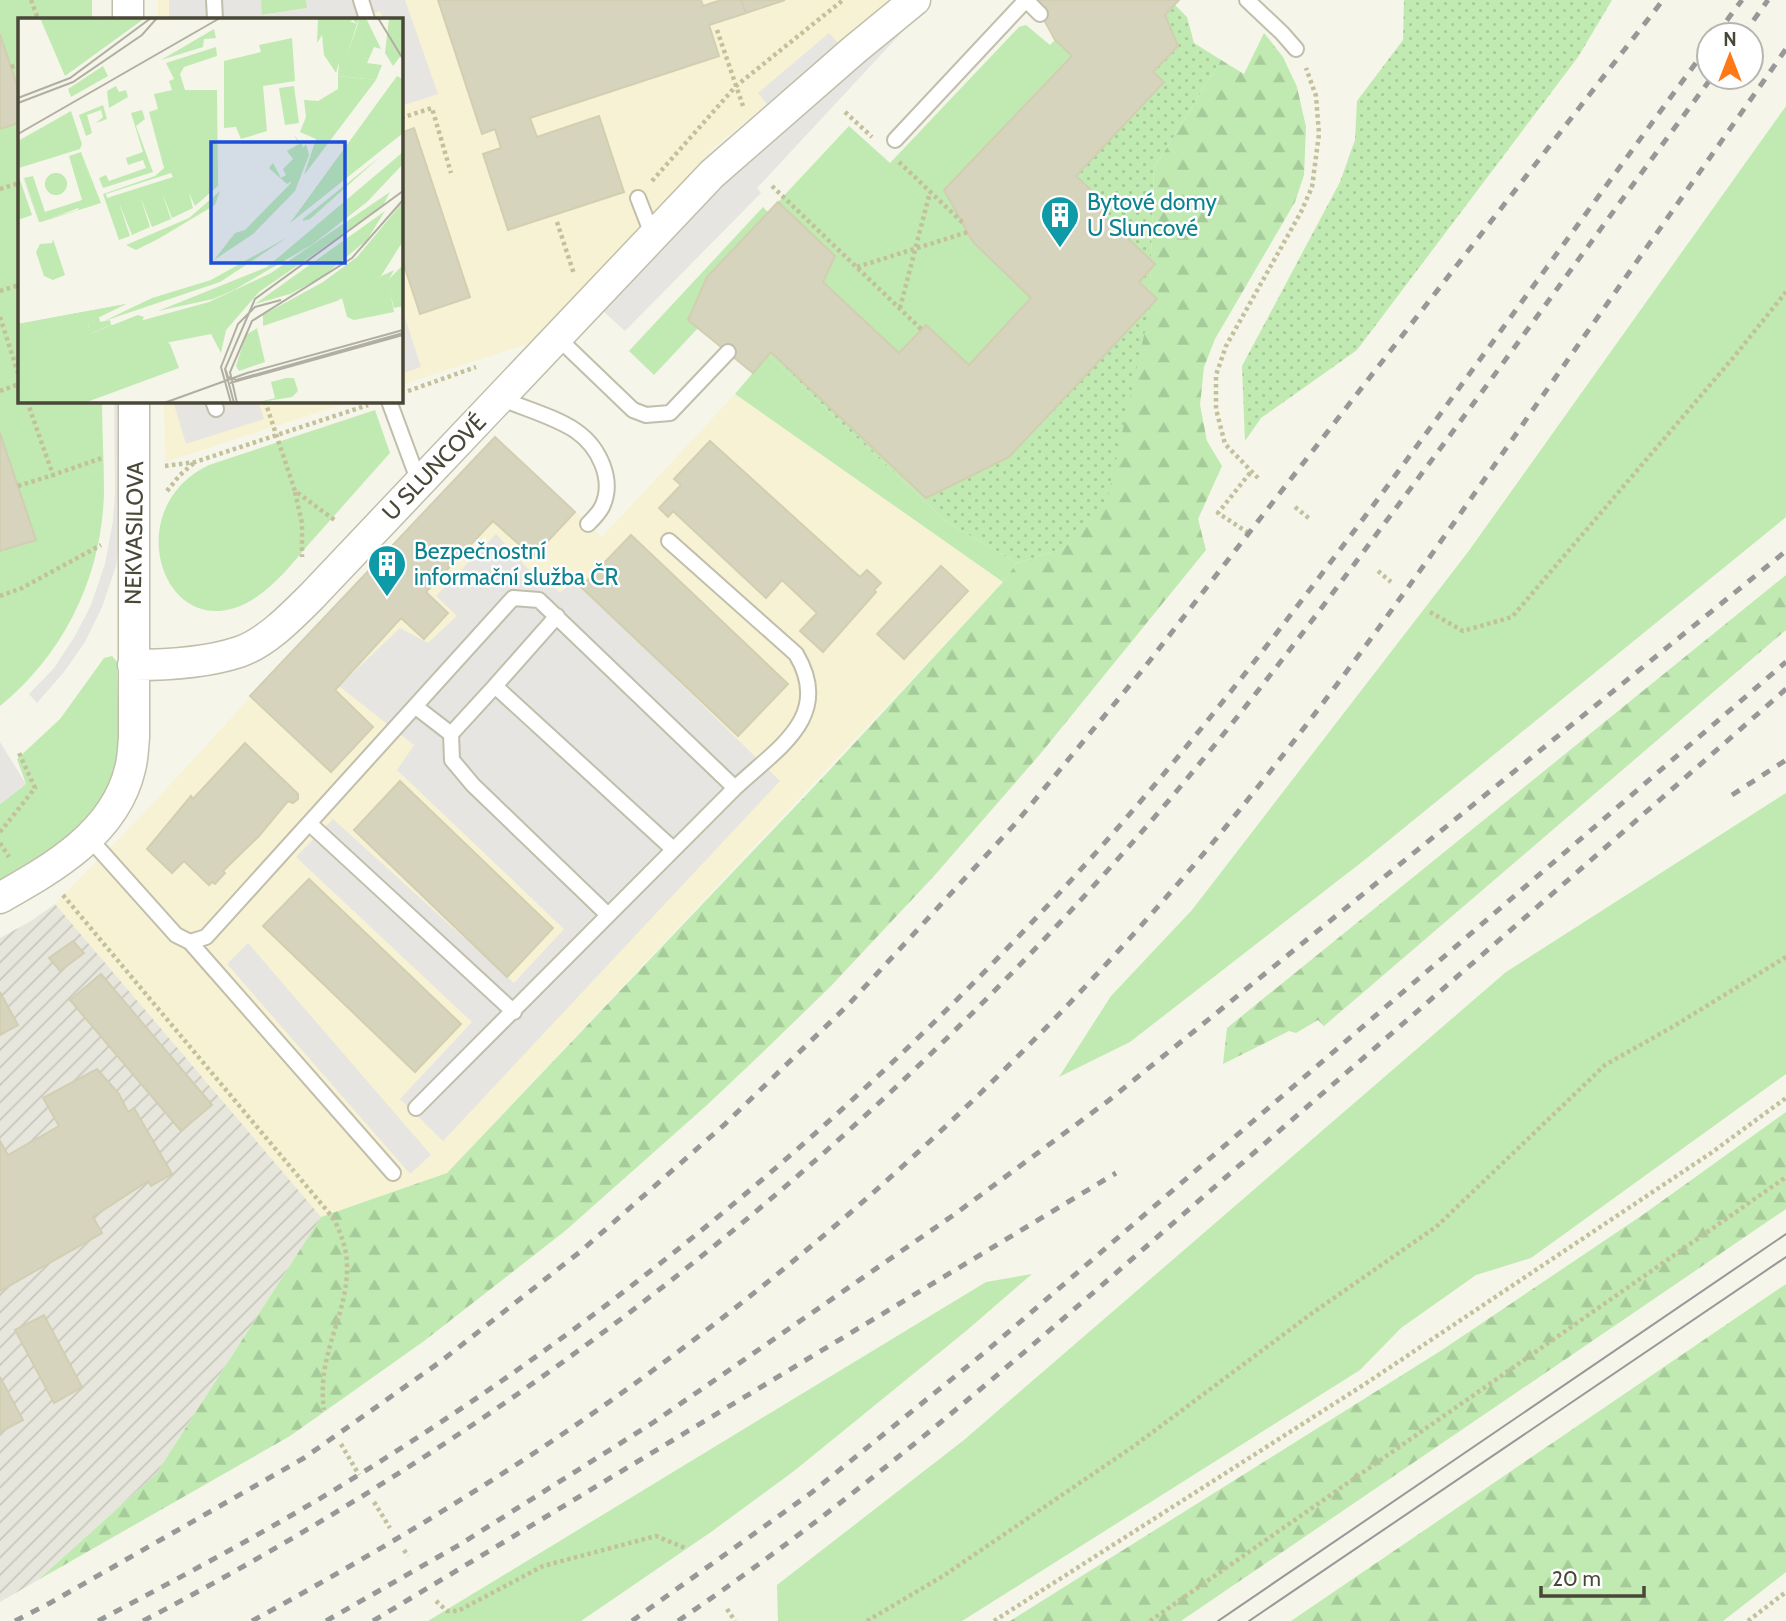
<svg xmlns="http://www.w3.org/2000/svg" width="1786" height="1621" font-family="Cabin,sans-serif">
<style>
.commercial{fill:#f7f2d4}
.industrial{fill:url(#industrial-furrows)}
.grass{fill:#c0eab1}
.forest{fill:url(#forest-firs)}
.garden{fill:url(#garden-dots)}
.parking{fill:#e6e5e1}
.building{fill:#d7d4be;stroke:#d2ceb1;stroke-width:2}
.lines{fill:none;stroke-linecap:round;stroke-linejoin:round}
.service-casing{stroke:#c1bfab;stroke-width:18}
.minor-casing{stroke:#c1bfab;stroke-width:33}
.path{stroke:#c3c09c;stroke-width:4.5;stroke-dasharray:3.5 3.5;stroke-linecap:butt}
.service{stroke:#fff;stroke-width:14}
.minor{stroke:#fff;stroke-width:30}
.tram{stroke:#989898;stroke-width:2}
.rail{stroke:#989898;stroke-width:5;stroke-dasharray:9 9;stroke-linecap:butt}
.labels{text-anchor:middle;stroke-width:5;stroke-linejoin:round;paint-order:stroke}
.culture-label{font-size:23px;fill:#0d838f;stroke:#fff;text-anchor:start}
.street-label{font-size:23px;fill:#494737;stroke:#fff}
.inset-road{fill:none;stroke:#b0afa2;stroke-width:2}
.view{fill:#1d4ed8;fill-opacity:0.15;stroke:#1d4ed8;stroke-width:3.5}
.inset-edge{fill:none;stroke:#494737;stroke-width:3.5}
</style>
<defs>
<pattern id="industrial-furrows" width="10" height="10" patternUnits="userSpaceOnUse" patternTransform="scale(1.75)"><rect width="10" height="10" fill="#e7e6dd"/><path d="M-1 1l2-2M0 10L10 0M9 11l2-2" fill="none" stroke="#c8c7be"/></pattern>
<pattern id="forest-firs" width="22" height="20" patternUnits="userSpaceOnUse" patternTransform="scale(1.75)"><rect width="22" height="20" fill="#c0eab1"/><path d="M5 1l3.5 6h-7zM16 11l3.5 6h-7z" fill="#a6ca99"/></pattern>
<pattern id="garden-dots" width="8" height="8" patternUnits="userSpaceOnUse" patternTransform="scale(1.75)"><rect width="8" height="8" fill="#c0eab1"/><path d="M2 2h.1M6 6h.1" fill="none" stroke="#a6ca99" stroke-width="1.8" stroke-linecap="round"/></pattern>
</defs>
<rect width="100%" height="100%" fill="#f5f5e9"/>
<!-- commercial -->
<path class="commercial" d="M158,0H892L716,146L530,343L401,385V19H158Z
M735,394L1003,582L447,1173L321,1217L55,904L143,814L335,605L495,437L602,537Z
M164,401H353L165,462Z"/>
<!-- industrial -->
<path class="industrial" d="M55,904L321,1217L156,1474L38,1580L0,1602V938L31,921Z"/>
<!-- grass -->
<path class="grass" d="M0,0H92V19H19V92L0,34Z
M261,0H306L308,8L261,15Z
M1026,25L1050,45L1055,40L1072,56L1031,298L969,365L899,353L823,282L835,256L778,202L849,126L890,163L1019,27Z
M1786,106V517L1367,858L1130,1042L1059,1077L1111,996L1192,910L1468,552Z
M19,123V401H102C102,431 104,462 104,492C102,576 65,653 0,706V551L35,540L0,433V129Z
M763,207L768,212L707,277L689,320L698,328L654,375L629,351Z
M768,355L947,522L1017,563L1003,582L735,394Z
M375,410L390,453C363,483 336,514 308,545C293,563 275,585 255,598C167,655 114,510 209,465Z
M112,656L117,662C117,694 122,745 112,775C96,828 44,854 0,880V804L26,784L17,759L60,719L104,658Z
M1786,793V1074L1531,1258L1476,1275L1401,1328L1360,1370L962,1621H778L777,1585L964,1440L1506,972Z
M1032,1274L966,1331L794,1471L711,1532L581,1621H428L986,1282Z"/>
<!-- forest -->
<path class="forest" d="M1264,33L1283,57L1297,87L1306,127L1304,175L1295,202L1215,339L1204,367L1200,405L1207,441L1222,466L1198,519L1206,550L1041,753L934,876L831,986L762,1053L707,1105L565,1231L424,1341L290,1436L38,1580L156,1474L321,1217L447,1173L826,774L1003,582L1017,563L1064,548L1149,313L1154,168L1221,60L1244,74Z
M1786,575V630L1732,676L1324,1026L1318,1020L1296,1033L1289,1031L1223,1064L1227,1028Z
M1786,1112V1209L1181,1621H1010L1442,1350L1644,1214Z
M1786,1284V1572L1723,1621H1291Z"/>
<!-- garden -->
<path class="garden" d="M1155,0H1179L1175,5L1187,17L1194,43L1221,60L1154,168L1149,313L1106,505L1064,548L1017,563L947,522L768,355L814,305L823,282L899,353L965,369L1031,298L1066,184Z
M1404,0H1612L1578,57L1357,350L1261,418L1245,441L1242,366L1340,182L1355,140L1357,101L1403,40Z"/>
<!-- parking -->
<path class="parking" d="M169,0H261L262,15L307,8L306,0H405L438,94L401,106V19H383L380,11L359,19H169Z
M917,16L757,188L761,193L625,331L602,310L719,186L773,137Z
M829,33L839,44L767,104L758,93Z
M401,305L421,367L401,374Z
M114,401H124L123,525L116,566L102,607L85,642L64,672L37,703L29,694L54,668L75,636L91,605L105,564L113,521L115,493Z
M173,401H258L264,419L186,444Z
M496,534L530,571L560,592L576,581L780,781L443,1141L400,1099L472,1022L296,857L333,819L514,983L564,929L397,770L414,745L339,686L400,628L428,643L457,616L436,596Z
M0,742L26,784L0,804Z
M248,943L431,1155L410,1174L227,964Z"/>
<!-- building -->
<path class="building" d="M438,0H701L703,6L721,0H741L746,13L709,25L719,56L530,118L537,137L599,116L624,192L508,230L483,154L501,148L495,129L482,134Z
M741,0H785L746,13Z
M1033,0H1179L1165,15L1178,46L1153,72L1164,82L1076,176L1106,204L1099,211L1155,264L1139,282L1157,299L1009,457L926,498L771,352L753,373L688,320L707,277L778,202L835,256L823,282L899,353L926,325L969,365L1031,298L973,242L944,190L1072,56L1055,40Z
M0,34L19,92V123L0,129Z
M414,128L470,297L420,314L401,256V133Z
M0,433L36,540L0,551Z
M495,437L575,512L533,557L493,521L426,592L448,613L424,639L401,618L335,690L373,727L331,772L250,696Z
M710,441L860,577L867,570L881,583L874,590L876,592L823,652L800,631L817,613L782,580L766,598L673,511L668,517L659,508L681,485L674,479Z
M631,535L788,684L738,736L581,587Z
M941,566L968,591L904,659L877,634Z
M245,743L298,794V799L293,803L288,801L259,836L223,871L225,873L215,884L212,882L209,885L184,861L172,873L147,849L191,796L193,799Z
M400,781L553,928L507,977L354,830Z
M309,879L461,1024L415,1072L263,926Z
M73,941L84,953L60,971L49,958Z
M101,974L212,1105L181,1131L70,1000Z
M0,992L18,1025L0,1035Z
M97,1069L119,1094L128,1112L134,1108L172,1174L151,1186L148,1181L93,1217L102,1233L0,1291V1141L8,1155L59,1126L43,1098Z
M44,1315L82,1387L54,1403L15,1330Z
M0,1377L23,1420L0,1432Z"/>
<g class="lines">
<defs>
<path id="service" d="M214,0L215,19
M361,0L367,19
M1026,0L1040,14
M1247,0L1282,33L1296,49
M895,140L1026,0
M638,198L652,234
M558,338L633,410L646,415L670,413L728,352
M500,398C523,408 556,417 576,431C599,447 615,480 602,507C599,513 593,519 588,524
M213,401L216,409
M389,401L419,482
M669,541L796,654C834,717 776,749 735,788
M495,686L557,616
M416,707L451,734
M310,824L514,1012
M90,839L176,935L190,942L206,937L513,598L539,600L735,788L416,1108
M608,915L473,785L452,760L451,734L495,686L673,849
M190,942L393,1173"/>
<path id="minor" d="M128,0V19
M133,665C168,665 206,663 239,652C266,643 292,616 312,596L712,174L854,50L915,0
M0,898C53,868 115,833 130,769C133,759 133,747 134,737V401"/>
</defs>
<!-- service casing -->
<use href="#service" class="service-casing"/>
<!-- minor casing -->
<use href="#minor" class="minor-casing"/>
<!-- path -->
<path class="path" d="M31,0L38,19
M717,30L743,106
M11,67L19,64
M845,112L872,137
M401,118L432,108L451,173
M899,162L964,224
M652,181L736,86L843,0
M772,186L922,330
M0,189L19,183
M557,222L574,274
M857,267L968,232
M0,291L19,285
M900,308L930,192
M0,317L19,376
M0,391L19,384
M408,391L476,367
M27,401L53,475L102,458
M265,401L295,491L336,521
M165,466L195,462L368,405
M1250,473L1218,513L1250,534
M1258,478L1225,444L1216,409V375L1226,346L1301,212L1312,187L1319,134L1316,96L1306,68
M18,486L53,475
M167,491L180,475L195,462
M295,492L302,523V557
M1295,507L1311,520
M1378,571L1391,582
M0,596L22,588L101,545
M1430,612L1463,631L1512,617L1733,358L1786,292
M0,832L35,788L19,753
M0,843L9,857
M63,895L334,1219C341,1234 347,1249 347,1266C348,1316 316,1354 324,1410
M341,1444L359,1475
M374,1502L390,1528
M404,1550L408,1556
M436,1601L447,1611H458L543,1566L656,1536L685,1548
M727,1609L735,1621
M867,1621L943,1576L1134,1446L1311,1314L1436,1227L1605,1065L1674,1026L1786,957
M994,1621L1365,1384L1711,1153L1786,1098
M1150,1621L1786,1177
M1748,1621L1786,1592"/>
<!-- service -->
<use href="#service" class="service"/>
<!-- minor -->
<use href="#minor" class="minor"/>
<!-- tram -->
<path class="tram" d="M1218,1621L1786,1234
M1249,1621L1786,1257"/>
<!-- rail -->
<path class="rail" d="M1716,35L1742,0
M1743,35L1768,0
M1732,795L1786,760
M15,1621L50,1603L304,1458L440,1362L581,1251L725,1124L849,1004L1015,824L1144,668L1663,0
M98,1621C196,1569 294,1517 387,1457C649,1291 885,1088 1092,857C1194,743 1287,621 1378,499C1489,348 1598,196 1709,45
M143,1621C517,1425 835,1176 1116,861C1211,755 1297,642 1381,528C1493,379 1601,227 1712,77
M252,1621C360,1562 465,1500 567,1431C807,1268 1024,1068 1210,846C1322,711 1423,568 1523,424C1610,299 1698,175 1786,49
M326,1621L459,1545L654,1422L955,1214L1108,1101L1786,551
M373,1621L1116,1173
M632,1621L811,1493L984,1353L1786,662
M678,1621C873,1489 1049,1331 1226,1177C1413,1015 1600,853 1786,689"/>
</g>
<!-- icons -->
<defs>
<symbol id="building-pin" viewBox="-11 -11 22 30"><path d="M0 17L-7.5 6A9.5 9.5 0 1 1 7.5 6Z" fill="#0f9aa8" stroke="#fff"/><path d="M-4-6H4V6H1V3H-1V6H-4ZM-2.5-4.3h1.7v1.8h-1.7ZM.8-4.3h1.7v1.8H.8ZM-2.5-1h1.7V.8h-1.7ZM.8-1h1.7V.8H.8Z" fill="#fff"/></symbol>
</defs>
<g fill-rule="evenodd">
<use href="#building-pin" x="1038" y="193" width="44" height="60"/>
<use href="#building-pin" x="365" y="542" width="44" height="60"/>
</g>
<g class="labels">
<!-- culture labels -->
<g class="culture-label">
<text x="1087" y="210">Bytové domy<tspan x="1087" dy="26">U Sluncové</tspan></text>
<text x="414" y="559">Bezpečnostní<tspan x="414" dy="26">informační služba ČR</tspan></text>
</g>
<!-- street labels -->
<g class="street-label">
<text transform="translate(434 467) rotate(-46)" y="8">U SLUNCOVÉ</text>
<text transform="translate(134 533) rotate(-89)" y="8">NEKVASILOVA</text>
</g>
</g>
<!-- overview -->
<g transform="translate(18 18)">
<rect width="385" height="385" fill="#f5f5e9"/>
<path d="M22,0H127L47,58ZM342,0H348L363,31L356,29L349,45L364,47L358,62L320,58L321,43H327ZM371,0H385V35L375,48L367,35ZM196,11L198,20L186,21L185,29L143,42ZM274,20L277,63L245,68L249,113L223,121L218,109L206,110V43L243,34L241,27ZM198,29L199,38L166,49L162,56L167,72H199L200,168L177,188L171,175L175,190L154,200L143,172L153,201L134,209L122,178L132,209L114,217L101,185L112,218L101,222L85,176L137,158L146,150L131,94L140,91L136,76L154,72L151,63L156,61L148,45ZM153,155L155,159L89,180L88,176ZM85,48L90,58L53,79L50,71ZM379,58L385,61V115L272,205ZM98,68L101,74L108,72L110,79L91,90L89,73ZM276,68L281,105L267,107L261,70ZM85,87L89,101L78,105L85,99L83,92L69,97L74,115L68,118L61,97ZM124,92L127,101L118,108L135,154L85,170L81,160L88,157L91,163L128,150L125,142L110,147L108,140L125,134L113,95ZM63,134L83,185L23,204H21L3,154L22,203L60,192L73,163ZM385,134V146L349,184L295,226L216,272L195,281L140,293L249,249ZM202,173L197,187L140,221L118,232L108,227L171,200ZM270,219L202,264L86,303L134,280L193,262ZM35,221L47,257L35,262L26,258L18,234L22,226L34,225ZM385,247V288L376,290L369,263ZM81,299L82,304L92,302L93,307L69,317L71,304ZM268,360H276L280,373L274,379L237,385L257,380L253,364Z" fill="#c0eab1" fill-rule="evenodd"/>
<path d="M300,0H342L339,6L335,2L304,17L299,25ZM288,126L291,137L277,173L235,216L196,242L217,215L227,212L273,165L280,136ZM363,138L292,201L285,203V201ZM27 166a11 11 0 1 1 22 0a11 11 0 1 1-22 0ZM372,174L364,189L241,274L208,312L203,335L193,316L127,329L0,306L108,286L71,304L67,310L73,317L93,307L100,309L191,284L253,255ZM385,184V223L363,258L319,283L245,308V297L305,264L339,239ZM367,193L349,222L304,259L272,276L237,286Z" fill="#c0eab1"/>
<path d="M53,93L64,126L62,131L1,150L0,123ZM0,156L14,197L0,202ZM376,252L370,263L376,294L336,302L329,299L324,280L330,274ZM108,286L71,304L69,317L120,297L126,299L121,308L152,326L161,350L69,384L0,385V306ZM239,310L247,344L221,353L218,348L228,317Z" fill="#c0eab1"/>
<path d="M326,1L339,6L327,44H321L318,55L306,37L304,17ZM320,58L358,62L286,157L298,121L282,114L288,99L286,82L300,83L320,71ZM276,117L285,128L276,162L269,166L251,150L255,145L263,160L268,157L265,151L275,141L269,133L281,126ZM63,134L80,183L22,204L6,160L15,158L27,194L64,182L51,138Z" fill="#c0eab1"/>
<path class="inset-road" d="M360,0L385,41M0,80L52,60L133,0M0,85L55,64L124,17L139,0M0,116L202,0M207,350L210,359L218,362L385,315M212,365L385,317M146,385L229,355L385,312M213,385L203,349L220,306L237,289L263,282M216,385L207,351L237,281L385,173M219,385L212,354L234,303L334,240L385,182"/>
<path class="view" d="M193,124H327V245H193Z"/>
<rect width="385" height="385" class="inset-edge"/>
</g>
<!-- north arrow -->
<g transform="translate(1730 56)"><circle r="33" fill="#ffffff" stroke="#b6b5af" stroke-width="2"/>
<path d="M0-5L12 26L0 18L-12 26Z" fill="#ff7a16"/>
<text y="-10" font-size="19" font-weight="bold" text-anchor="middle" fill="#494737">N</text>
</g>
<!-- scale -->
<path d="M1541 1586v10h103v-10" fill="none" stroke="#494737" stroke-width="3.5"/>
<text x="1552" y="1586" font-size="21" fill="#494737" stroke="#ffffff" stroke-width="5" paint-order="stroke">20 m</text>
</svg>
